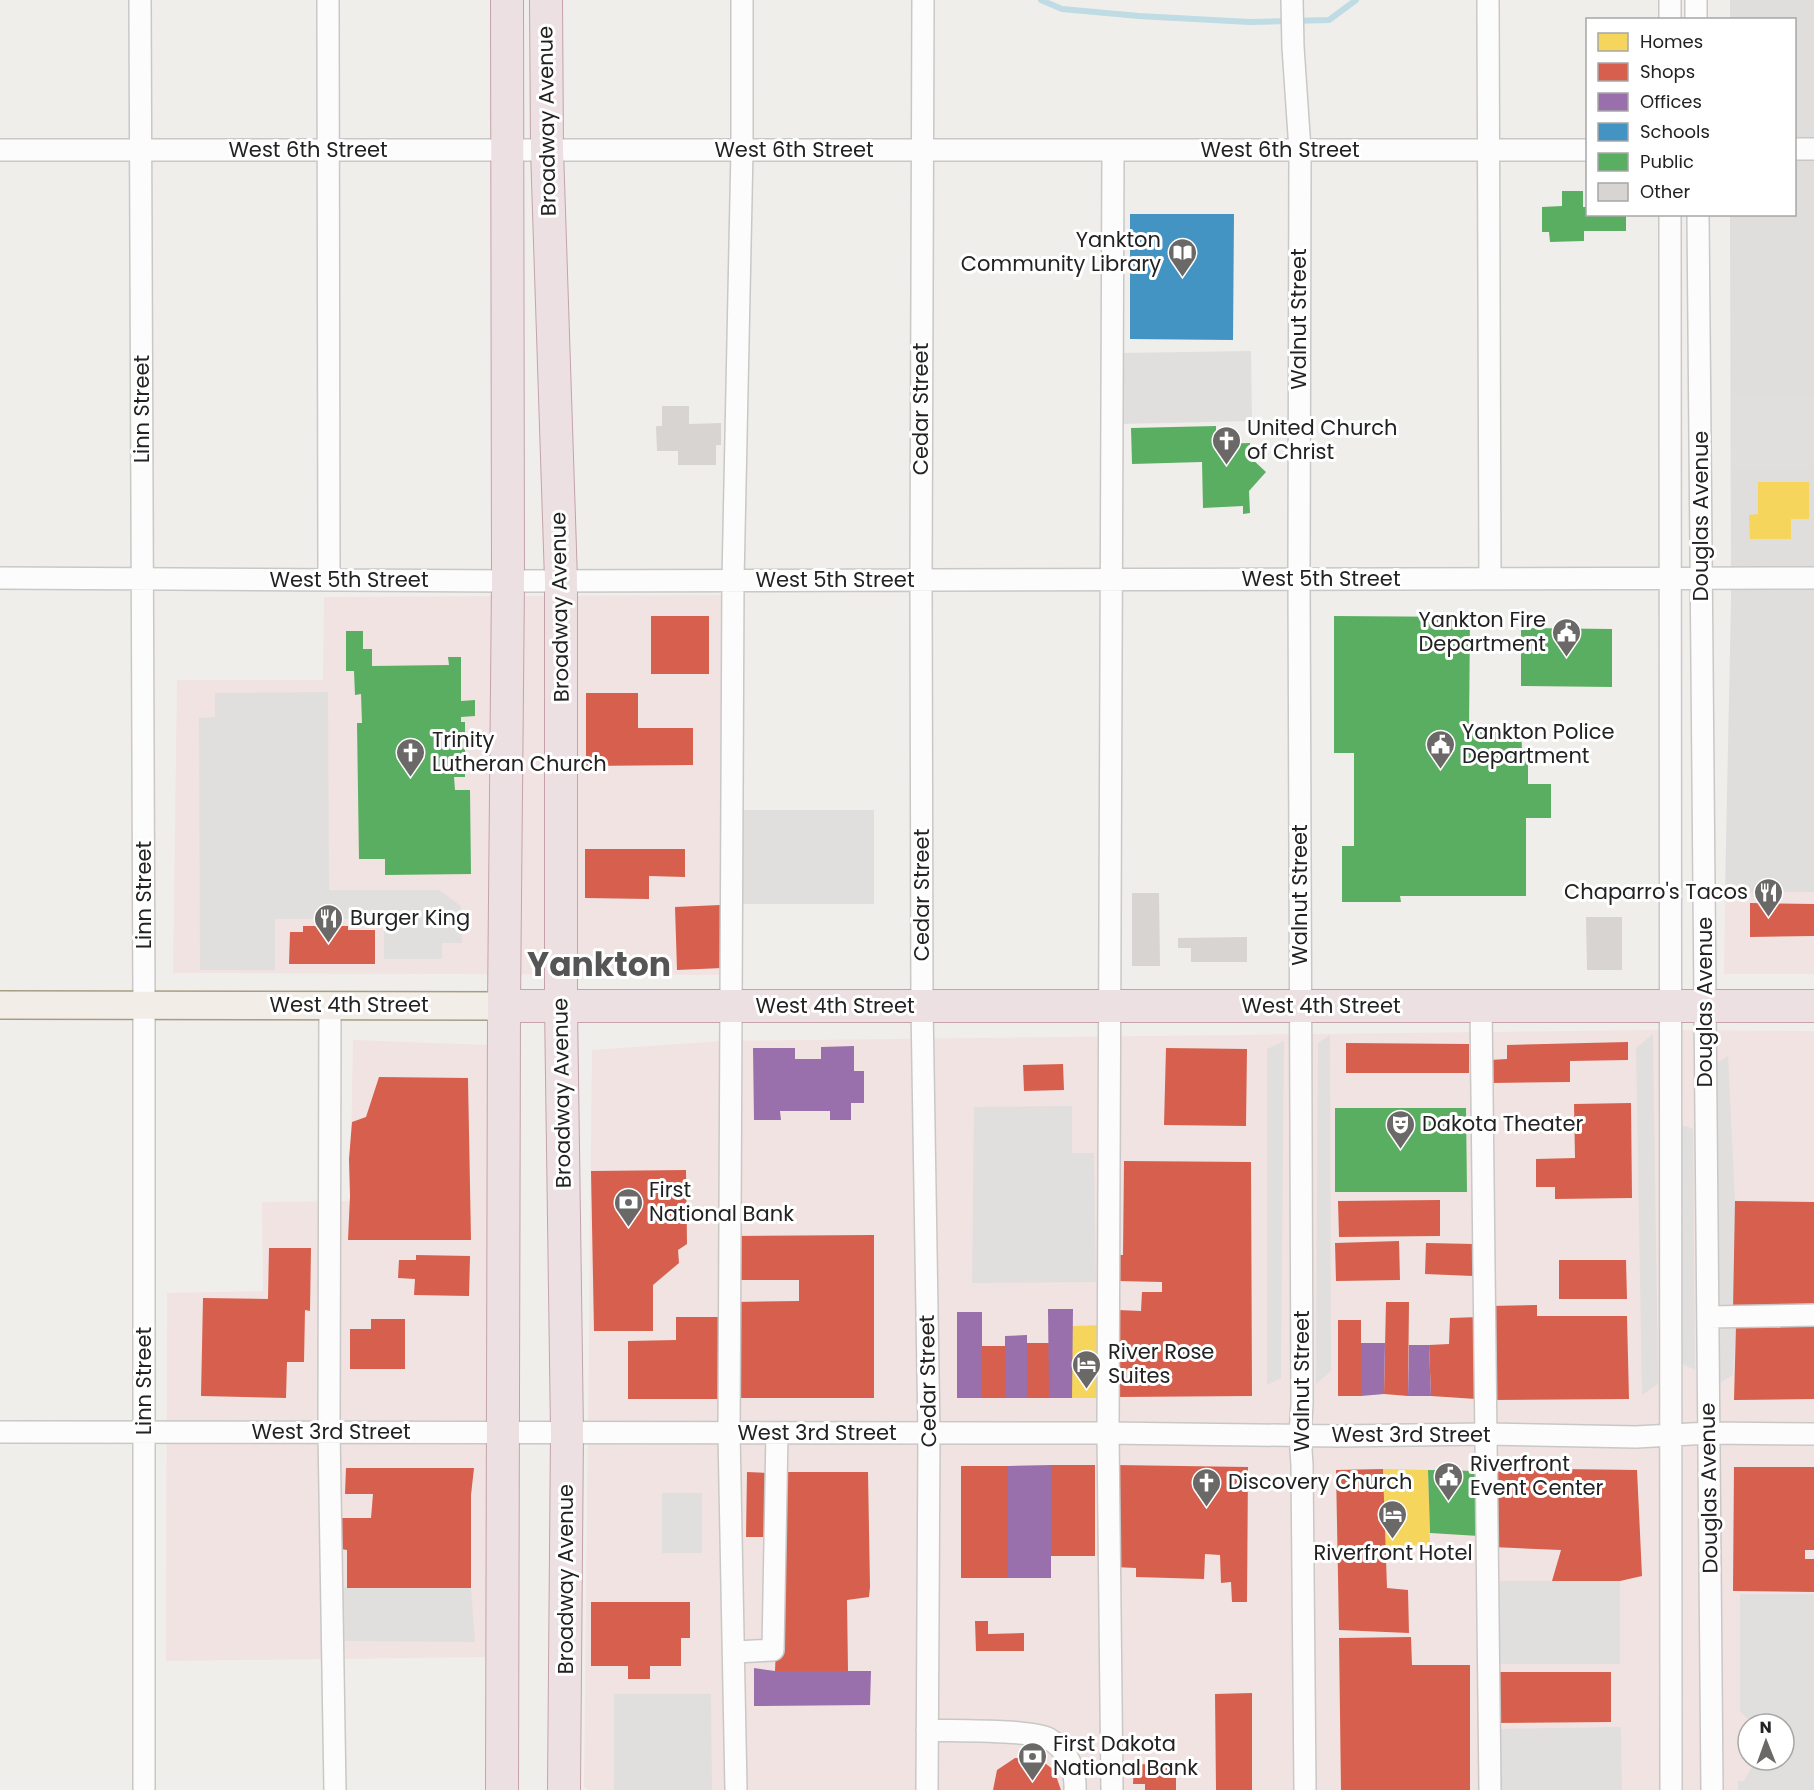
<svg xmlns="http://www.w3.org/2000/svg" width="1814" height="1790" font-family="Poppins,sans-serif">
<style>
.residential{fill:#dfdedc}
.commercial{fill:#f1e3e1;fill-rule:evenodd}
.parking{fill:#e0dfde}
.homes{fill:#f6d55c}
.shops{fill:#d6604d}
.offices{fill:#9970ab}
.schools{fill:#4393c3}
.public{fill:#5aae61}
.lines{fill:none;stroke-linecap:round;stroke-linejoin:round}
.stream{stroke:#bfdbe3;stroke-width:6}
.building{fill:#d7d4d2}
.minor-casing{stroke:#c9c8c7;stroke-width:24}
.major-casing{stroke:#a79c86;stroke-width:30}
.highway-casing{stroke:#c5a2ac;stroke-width:34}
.minor{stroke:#fdfcfc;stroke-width:21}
.major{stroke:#f3ede7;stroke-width:27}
.highway{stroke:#ece0e2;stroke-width:32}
.labels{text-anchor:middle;stroke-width:6;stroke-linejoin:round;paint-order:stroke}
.street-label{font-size:21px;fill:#222;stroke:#fff}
.poi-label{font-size:21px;fill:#222;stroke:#fff;text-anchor:start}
.town-label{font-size:33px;font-weight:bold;fill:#555;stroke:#fff}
</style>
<rect width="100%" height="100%" fill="#f0eeeb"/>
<!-- residential -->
<path class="residential" d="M1730,0H1814V892H1725L1731,601L1730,215L1794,214V20L1730,19Z"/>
<!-- commercial -->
<path class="commercial" d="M736,595V975L173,973L177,680H323L324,597Z
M1725,892H1814V974H1724Z
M1653,1030L1814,1031V1790H588L584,1787L592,1050L722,1041ZM1748,1724H1784V1760H1748Z
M353,1040L488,1045L494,1390V1567L485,1657L166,1661L167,1293L263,1291L262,1202L350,1201Z"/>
<!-- parking -->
<path class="parking" d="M1251,351L1252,421L1121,424L1120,353Z
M1732,395H1814V470H1732Z
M328,692L329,890H439L461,906L462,943H442V959H384V919H275V970H200L199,718L215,717V693Z
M741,810H874V904H741Z
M1653,1034L1658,1384L1642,1395L1636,1048Z
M1330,1035L1331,1371L1316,1384L1318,1043Z
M1284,1041L1281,1378L1267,1385V1049Z
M1728,1056L1735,1201L1736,1325L1733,1375L1715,1386L1714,1065Z
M1072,1106V1153H1094L1096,1282L972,1283L974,1107Z
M1675,1122L1693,1129L1695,1370L1678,1362Z
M662,1493H702V1553H662Z
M1486,1581H1620V1664H1487Z
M338,1587L471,1588L475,1642L337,1641Z
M1740,1594H1814V1790H1738V1781H1744L1756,1760H1784V1724H1752L1740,1711Z
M614,1694H711L712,1790H614Z
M1621,1727L1622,1790H1488V1729Z"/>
<!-- homes -->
<path class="homes" d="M1758,482H1809V519H1791V539H1750L1749,515L1758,514Z
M1103,1325L1104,1398H1072V1326Z
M1383,1469L1428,1470L1430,1545L1385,1547Z"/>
<!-- shops -->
<path class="shops" d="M651,616H709V674H651Z
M586,693H638V728H693V765L586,766Z
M585,849H685V877L649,876V899L585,898Z
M1750,903L1814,904V936L1750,937Z
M720,905L722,968L677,970L675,907Z
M303,926H348V930H375V964H289L290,932H303Z
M1628,1042V1060L1570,1061V1082L1491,1083L1490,1060L1507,1059V1045Z
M1346,1043L1469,1044V1073H1346Z
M1166,1048L1247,1049L1246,1126L1164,1125Z
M1063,1064L1064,1090L1024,1091L1023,1065Z
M379,1077L468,1078L471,1240H348L350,1196L349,1159L352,1122L366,1117Z
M1631,1103L1632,1198L1555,1199V1187H1536V1159L1575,1158L1574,1104Z
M1124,1161L1251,1162L1252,1396L1118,1397V1310L1141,1311L1142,1292H1162V1282L1117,1281L1118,1255H1123Z
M686,1170L687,1244L678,1250L679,1263L653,1285V1331H594L591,1171Z
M1440,1200V1236L1339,1237L1338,1201Z
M1735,1201L1814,1202V1308L1733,1310Z
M874,1235V1398H736L735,1302L799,1301V1280H733L732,1236Z
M1399,1241L1400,1280L1336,1281L1335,1243Z
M1426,1243L1474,1244L1473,1276L1425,1274Z
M269,1248H311L310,1311L305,1310L304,1362H287L286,1398L201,1396L203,1298L268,1299Z
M416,1255L470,1256L469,1296L414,1295L415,1279L398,1278L399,1260H416Z
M1559,1260H1626L1627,1299H1559Z
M1386,1302H1409L1408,1396L1384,1394Z
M1537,1305V1316H1627L1629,1399L1492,1400L1490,1306Z
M676,1317H721V1399H628V1341L676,1340Z
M1479,1317L1476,1399L1431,1396L1429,1345L1449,1344L1450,1318Z
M371,1319H405V1369H350V1329H371Z
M1338,1320H1361V1396H1338Z
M1814,1322V1399L1734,1400L1736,1325L1780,1328V1323Z
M1027,1343H1049V1398H1027Z
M982,1346H1005V1398H982Z
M1051,1465H1095V1556H1051Z
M1116,1465L1248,1467L1247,1602H1232L1231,1582L1221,1583L1220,1555L1205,1554L1204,1579L1136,1577V1568L1114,1567Z
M961,1466H1008V1578H961Z
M1734,1467H1814V1550H1805V1559H1814V1592L1733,1591Z
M346,1468H474L471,1495V1588H347V1550L341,1549V1518H371L373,1494H345Z
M1383,1469L1387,1588L1408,1590L1409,1633L1339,1630L1336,1470Z
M1560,1469L1637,1470L1642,1576L1620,1581H1552L1561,1550L1492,1547L1491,1472Z
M747,1472L770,1473L769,1537H746Z
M783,1472H868L870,1587L869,1597L847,1600L848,1671H775Z
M591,1602H690V1638H681V1666H650V1679H628V1666H591Z
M975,1621H988V1634L1024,1633V1651H976Z
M1411,1637L1412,1665H1470V1790H1341L1339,1638Z
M1495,1672H1611V1722L1495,1723Z
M1252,1693V1790H1216L1215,1694Z
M1015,1758H1038L1054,1770L1061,1790H993L997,1770Z
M1134,1764L1176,1765V1790H1145V1784H1133Z"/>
<!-- offices -->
<path class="offices" d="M854,1046V1071H864V1103H851V1120H830V1111H780L781,1120H754L753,1048H795V1059H821V1047Z
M1048,1309H1073L1072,1398H1049Z
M957,1312H982V1398H957Z
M1027,1335V1398H1005V1336Z
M1361,1343H1385L1384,1394L1361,1396Z
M1409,1345H1429L1431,1396H1408Z
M1051,1465V1578H1008V1466Z
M754,1668L775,1671H871L870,1705L754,1706Z"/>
<!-- schools -->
<path class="schools" d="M1130,214H1234L1233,340L1130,339Z"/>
<!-- public -->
<path class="public" d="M1562,191H1583V207H1588V214H1626V231H1584V241L1550,242L1549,232H1542V207L1562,206Z
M1216,426V444L1250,443L1251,458L1266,472L1249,491L1250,513L1243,514V506L1203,508L1202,462L1132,464L1131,428Z
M1334,616L1470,617L1469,732H1521L1522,748H1528V784H1551V818H1526V896H1400L1401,902H1342V846H1354V753H1334Z
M1521,628L1612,629V687L1521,686Z
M346,631H363V649H372V666L449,665L448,657H461V701L475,700V716L461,717V722H465V777H454L455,790H470L471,874L385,875V859H359L357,723H362L361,694L355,695L354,671H346Z
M1335,1108H1466L1467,1192H1335Z
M1428,1470L1478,1471L1479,1536L1430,1533Z"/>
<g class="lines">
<!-- stream -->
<path class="stream" d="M1041,0L1062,9L1139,16L1250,22L1329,20L1356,0"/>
</g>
<!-- building -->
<path class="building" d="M662,406H689V424L721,423V445H716V465H678V451H657L656,426H662Z
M1132,893H1159L1160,966H1132Z
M1586,917H1622V970H1587Z
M1247,937V962H1191V948H1178V938Z"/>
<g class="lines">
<defs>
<path id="minor" d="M140,0L144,1004V1790
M328,0L329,579
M923,0L921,580L922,1006L929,1434L927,1790
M1292,0L1293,47L1300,150L1299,579L1302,1404L1300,1435L1302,1465L1305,1790
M1488,0L1490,579
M1670,0V20
M1696,0V20
M1794,149H1814
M0,150H1588
M1670,214L1671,1790
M1698,214L1712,1790
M0,578L508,581L1814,578
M330,1005L329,1432L335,1790
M1481,1006L1490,1790
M1708,1317L1814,1315
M0,1432L1108,1433L1338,1436L1486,1434L1636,1437L1709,1433L1814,1434
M735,1652L773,1650L777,1433
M927,1730C951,1731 1032,1729 1049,1739C1067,1749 1076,1770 1075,1790
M736,1790L729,1433L733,580L742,150V0
M1112,1790L1108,1433L1113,150"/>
<path id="major" d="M0,1005L504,1006"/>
<path id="highway" d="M546,0L547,150L561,580V1006L567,1432L564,1790
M504,1006H1814
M502,1790L504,1006L508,581L507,0"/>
</defs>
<!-- minor casing -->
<use href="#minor" class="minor-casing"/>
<!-- major casing -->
<use href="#major" class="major-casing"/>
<!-- highway casing -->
<use href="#highway" class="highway-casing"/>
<!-- minor -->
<use href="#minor" class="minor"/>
<!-- major -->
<use href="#major" class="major"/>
<!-- highway -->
<use href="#highway" class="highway"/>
</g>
<!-- icons -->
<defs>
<symbol id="library-pin" viewBox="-11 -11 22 30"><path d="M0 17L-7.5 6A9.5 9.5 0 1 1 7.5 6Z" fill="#6a6968" stroke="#fff"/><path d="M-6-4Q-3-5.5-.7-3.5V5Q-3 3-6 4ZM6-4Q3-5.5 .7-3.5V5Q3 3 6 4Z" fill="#fff"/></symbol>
<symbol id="church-pin" viewBox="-11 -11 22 30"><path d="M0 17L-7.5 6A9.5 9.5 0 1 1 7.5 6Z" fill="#6a6968" stroke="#fff"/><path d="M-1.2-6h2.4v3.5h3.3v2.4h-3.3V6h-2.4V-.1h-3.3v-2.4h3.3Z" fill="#fff"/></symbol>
<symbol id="civic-pin" viewBox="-11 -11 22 30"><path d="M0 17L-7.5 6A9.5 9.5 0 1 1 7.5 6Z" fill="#6a6968" stroke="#fff"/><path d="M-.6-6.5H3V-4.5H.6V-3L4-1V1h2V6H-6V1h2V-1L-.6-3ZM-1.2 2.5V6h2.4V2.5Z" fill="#fff"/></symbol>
<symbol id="restaurant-pin" viewBox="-11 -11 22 30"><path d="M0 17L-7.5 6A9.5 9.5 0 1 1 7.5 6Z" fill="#6a6968" stroke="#fff"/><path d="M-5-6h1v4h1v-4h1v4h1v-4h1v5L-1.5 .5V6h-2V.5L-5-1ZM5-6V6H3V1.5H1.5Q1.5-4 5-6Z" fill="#fff"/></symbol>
<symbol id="theatre-pin" viewBox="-11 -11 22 30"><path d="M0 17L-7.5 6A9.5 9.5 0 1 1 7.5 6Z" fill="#6a6968" stroke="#fff"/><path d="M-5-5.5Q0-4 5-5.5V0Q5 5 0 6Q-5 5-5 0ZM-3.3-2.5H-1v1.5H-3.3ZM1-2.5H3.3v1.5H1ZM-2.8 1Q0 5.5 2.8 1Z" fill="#fff"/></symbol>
<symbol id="bank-pin" viewBox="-11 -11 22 30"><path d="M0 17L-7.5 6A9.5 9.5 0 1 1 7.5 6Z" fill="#6a6968" stroke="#fff"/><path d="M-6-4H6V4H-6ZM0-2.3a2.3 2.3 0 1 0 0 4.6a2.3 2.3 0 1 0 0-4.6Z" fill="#fff"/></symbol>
<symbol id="hotel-pin" viewBox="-11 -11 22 30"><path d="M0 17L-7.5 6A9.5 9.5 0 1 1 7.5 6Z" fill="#6a6968" stroke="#fff"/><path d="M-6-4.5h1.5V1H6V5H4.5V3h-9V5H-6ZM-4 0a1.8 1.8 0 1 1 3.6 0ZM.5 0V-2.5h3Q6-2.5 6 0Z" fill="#fff"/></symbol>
</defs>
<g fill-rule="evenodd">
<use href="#library-pin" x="1166" y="236" width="33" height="45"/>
<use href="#church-pin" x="1210" y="424" width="33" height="45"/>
<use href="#civic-pin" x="1550" y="616" width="33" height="45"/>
<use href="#civic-pin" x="1424" y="728" width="33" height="45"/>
<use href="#church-pin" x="394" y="736" width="33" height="45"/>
<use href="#restaurant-pin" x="1752" y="876" width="33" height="45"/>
<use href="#restaurant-pin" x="312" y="902" width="33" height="45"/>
<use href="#theatre-pin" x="1384" y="1108" width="33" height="45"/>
<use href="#bank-pin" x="612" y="1186" width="33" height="45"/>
<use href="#hotel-pin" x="1070" y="1348" width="33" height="45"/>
<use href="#civic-pin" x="1432" y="1460" width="33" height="45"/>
<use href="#church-pin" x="1190" y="1466" width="33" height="45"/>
<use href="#hotel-pin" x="1376" y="1498" width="33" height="45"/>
<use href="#bank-pin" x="1016" y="1740" width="33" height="45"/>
</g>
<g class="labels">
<!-- street labels -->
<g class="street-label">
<text transform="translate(547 121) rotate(-91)" y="7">Broadway Avenue</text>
<text x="308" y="157">West 6th Street</text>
<text x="794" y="157">West 6th Street</text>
<text x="1280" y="157">West 6th Street</text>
<text transform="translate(1299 319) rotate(-90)" y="7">Walnut Street</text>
<text transform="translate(142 409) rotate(-90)" y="7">Linn Street</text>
<text transform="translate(921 409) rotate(-90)" y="7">Cedar Street</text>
<text transform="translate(1701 516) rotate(-90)" y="7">Douglas Avenue</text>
<text x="1321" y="586">West 5th Street</text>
<text x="349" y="587">West 5th Street</text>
<text x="835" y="587">West 5th Street</text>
<text transform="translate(560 607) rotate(-91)" y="7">Broadway Avenue</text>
<text transform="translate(144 895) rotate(-90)" y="7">Linn Street</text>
<text transform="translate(922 895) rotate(-90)" y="7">Cedar Street</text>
<text transform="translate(1300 895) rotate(-90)" y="7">Walnut Street</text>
<text transform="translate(1705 1002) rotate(-90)" y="7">Douglas Avenue</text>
<text x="349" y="1012">West 4th Street</text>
<text x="835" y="1013">West 4th Street</text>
<text x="1321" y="1013">West 4th Street</text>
<text transform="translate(562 1093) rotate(-91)" y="7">Broadway Avenue</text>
<text transform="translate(144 1381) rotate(-90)" y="7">Linn Street</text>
<text transform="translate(928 1381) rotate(-91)" y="7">Cedar Street</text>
<text transform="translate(1302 1381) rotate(-90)" y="7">Walnut Street</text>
<text x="331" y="1439">West 3rd Street</text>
<text x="817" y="1440">West 3rd Street</text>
<text x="1411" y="1442">West 3rd Street</text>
<text transform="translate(1709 1488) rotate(-91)" y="7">Douglas Avenue</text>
<text transform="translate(566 1579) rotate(-90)" y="7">Broadway Avenue</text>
</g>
<!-- poi labels -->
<g class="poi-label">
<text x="1161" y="247" text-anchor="end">Yankton<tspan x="1161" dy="24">Community Library</tspan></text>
<text x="1247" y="435">United Church<tspan x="1247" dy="24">of Christ</tspan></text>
<text x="1546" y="627" text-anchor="end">Yankton Fire<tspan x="1546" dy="24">Department</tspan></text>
<text x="1462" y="739">Yankton Police<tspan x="1462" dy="24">Department</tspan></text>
<text x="432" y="747">Trinity<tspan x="432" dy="24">Lutheran Church</tspan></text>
<text x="1748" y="899" text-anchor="end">Chaparro's Tacos</text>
<text x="350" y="925">Burger King</text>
<text x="1422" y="1131">Dakota Theater</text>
<text x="649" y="1197">First<tspan x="649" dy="24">National Bank</tspan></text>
<text x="1108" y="1359">River Rose<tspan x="1108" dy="24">Suites</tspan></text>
<text x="1470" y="1471">Riverfront<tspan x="1470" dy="24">Event Center</tspan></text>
<text x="1228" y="1489">Discovery Church</text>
<text x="1393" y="1560" text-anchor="middle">Riverfront Hotel</text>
<text x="1053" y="1751">First Dakota<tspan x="1053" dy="24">National Bank</tspan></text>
</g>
<!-- town labels -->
<g class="town-label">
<text x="599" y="976">Yankton</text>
</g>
</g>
<!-- legend -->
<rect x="1586" y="18" width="210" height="198" fill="#ffffff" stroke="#a7a7a7" stroke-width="1.5"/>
<rect x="1598" y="33" width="30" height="18" fill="#f6d55c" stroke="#a7a7a7" stroke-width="1.5"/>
<text x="1640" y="48" font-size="18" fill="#222222">Homes</text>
<rect x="1598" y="63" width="30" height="18" fill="#d6604d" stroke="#a7a7a7" stroke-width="1.5"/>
<text x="1640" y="78" font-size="18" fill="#222222">Shops</text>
<rect x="1598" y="93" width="30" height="18" fill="#9970ab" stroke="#a7a7a7" stroke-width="1.5"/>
<text x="1640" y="108" font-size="18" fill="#222222">Offices</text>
<rect x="1598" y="123" width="30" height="18" fill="#4393c3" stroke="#a7a7a7" stroke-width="1.5"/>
<text x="1640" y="138" font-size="18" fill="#222222">Schools</text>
<rect x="1598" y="153" width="30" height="18" fill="#5aae61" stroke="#a7a7a7" stroke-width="1.5"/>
<text x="1640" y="168" font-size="18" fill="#222222">Public</text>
<rect x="1598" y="183" width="30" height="18" fill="#d7d4d2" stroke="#a7a7a7" stroke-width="1.5"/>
<text x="1640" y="198" font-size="18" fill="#222222">Other</text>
<!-- north arrow -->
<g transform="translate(1766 1742) rotate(359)"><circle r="28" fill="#ffffff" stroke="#a7a7a7" stroke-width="1.5"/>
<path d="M0-4.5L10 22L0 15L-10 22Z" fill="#6a6968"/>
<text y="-9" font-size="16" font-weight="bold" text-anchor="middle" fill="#222222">N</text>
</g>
</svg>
